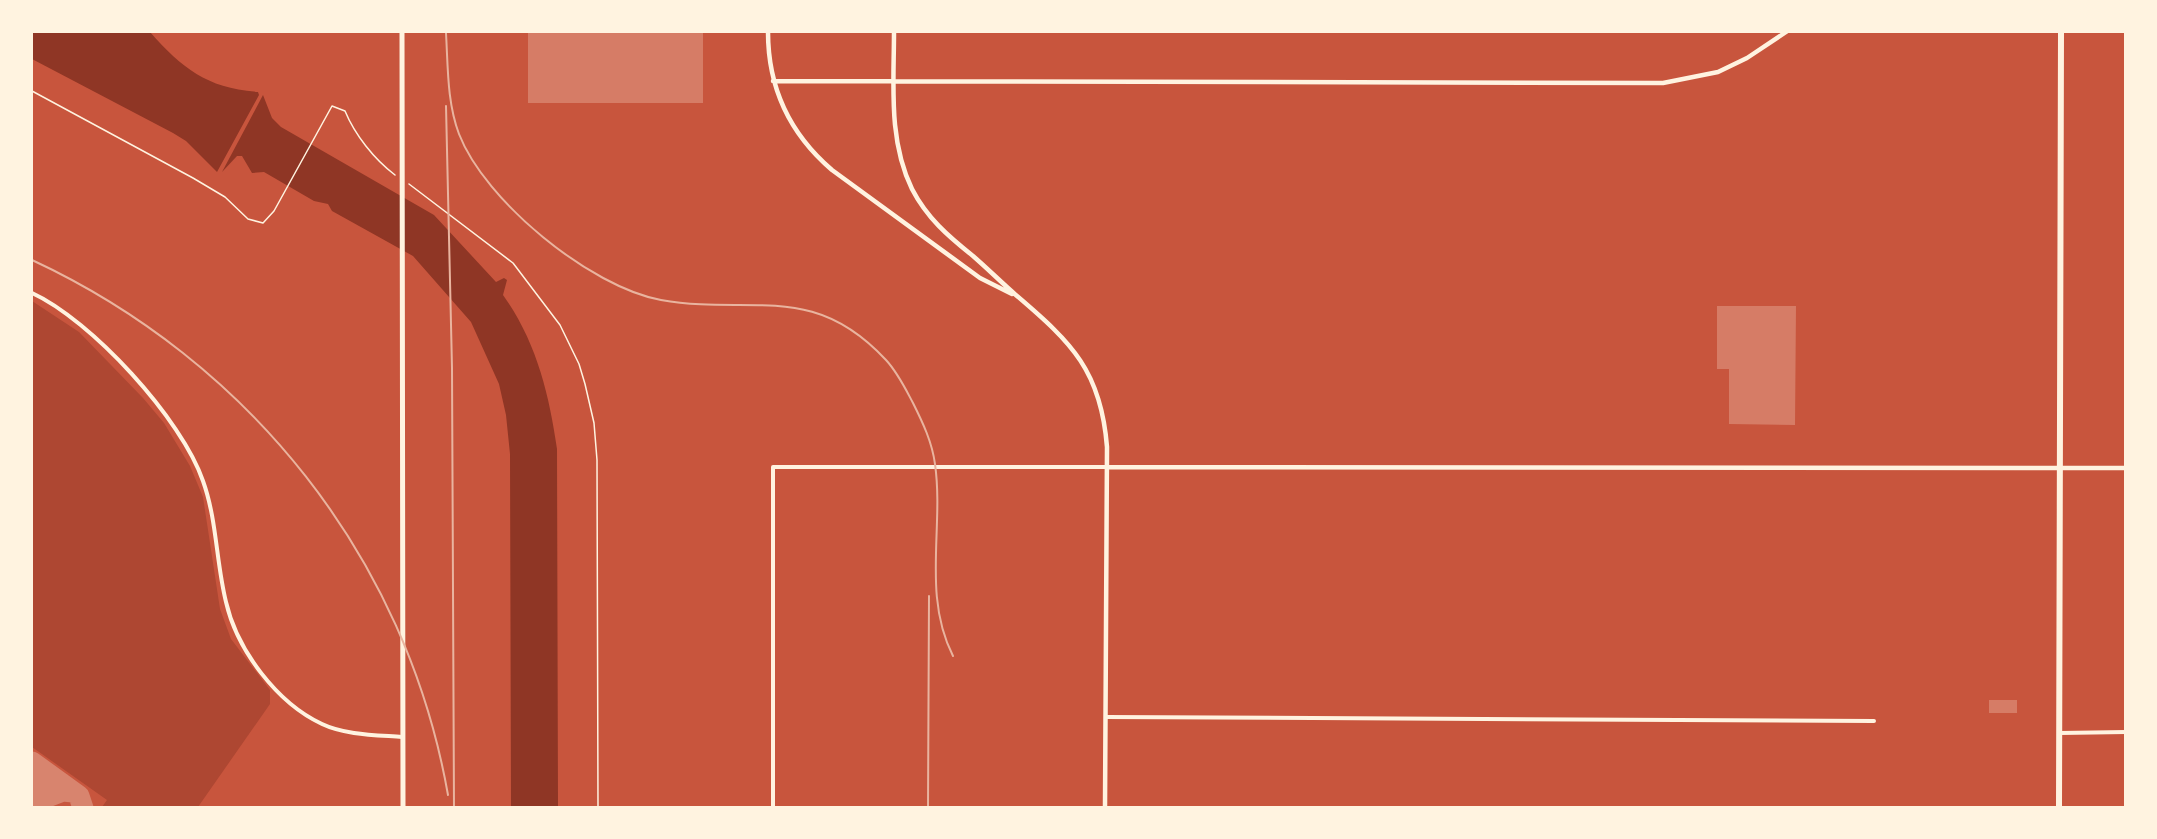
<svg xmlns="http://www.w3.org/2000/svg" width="2157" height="839" font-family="Ubuntu,sans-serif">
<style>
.green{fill:#ae4732}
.water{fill:#8f3625}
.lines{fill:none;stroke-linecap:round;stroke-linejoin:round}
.taxiway{stroke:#d8846e;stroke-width:21}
.building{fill:#d67c66}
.path{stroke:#fff3e0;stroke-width:1.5}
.minor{stroke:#fff3e0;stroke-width:4}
.tertiary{stroke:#fff3e0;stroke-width:4.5}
.secondary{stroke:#fff3e0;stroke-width:5}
.primary{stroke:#fff3e0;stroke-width:6}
.rail{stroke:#e9b49f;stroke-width:2}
</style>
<rect width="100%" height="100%" fill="#c8553d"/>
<!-- green -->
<path class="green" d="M32,301L79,332L143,398L164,423L190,466L203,497L220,609L231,639L270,690V704L198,807H102L107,800L32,747Z"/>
<!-- water -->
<path class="water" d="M32,32H150C183,69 207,88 258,92L259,95L217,172L186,141L173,133L32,59Z
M263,95L272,118L281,127L434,215L496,282L504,278L507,280L503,295C536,341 549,393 557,449L558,807H511L510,454L506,415L499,384L471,322L413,256L332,211L328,204L314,201L264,172L252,173L242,156H237L222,172Z"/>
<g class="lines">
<!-- taxiway -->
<path class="taxiway" d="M32,762L79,796L83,808
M32,787L50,780L61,783
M32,803L63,791L73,792"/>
</g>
<!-- building -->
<path class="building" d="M528,32H703V103H528Z
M1717,306H1796L1795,425L1729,424V369H1717Z
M1989,700H2017V713H1989Z"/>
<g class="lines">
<!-- path -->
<path class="path" d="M32,91L193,178L225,197L248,219L263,223L274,211L332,106L345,111C355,135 374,159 395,175
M409,184L513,263L560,325L579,364L585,384L594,423L597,460L598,808"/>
<!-- minor -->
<path class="minor" d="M32,293C91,320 182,419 203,481C217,520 216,562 226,602C237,650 277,703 322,724C345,735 376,735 402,737
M1106,717L1874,721
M2060,733L2126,732
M773,808V467H1107"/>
<!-- tertiary -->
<path class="tertiary" d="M768,32C768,87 790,134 832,170L980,278L1012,294
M894,32C894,84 888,140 912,189C927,218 948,236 973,256C988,269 1002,283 1017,296C1072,343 1101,371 1107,447L1105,808
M773,81L1663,83L1718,72L1747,58L1786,32
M1107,467L2126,468"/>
<!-- secondary -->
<path class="secondary" d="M402,32L403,808"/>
<!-- primary -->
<path class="primary" d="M2059,808L2061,32"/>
<!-- rail -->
<path class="rail" d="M446,33C448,67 447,102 459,134C485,201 590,287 661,300C750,316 812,280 886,360C898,373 905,388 913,403C923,423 932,442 935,464C944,528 922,595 953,656
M446,106L452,368L454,808
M32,260C249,361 406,557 448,795
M928,808L929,596"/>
</g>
<!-- border -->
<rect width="2157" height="839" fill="none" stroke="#fff3e0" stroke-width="66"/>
</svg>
